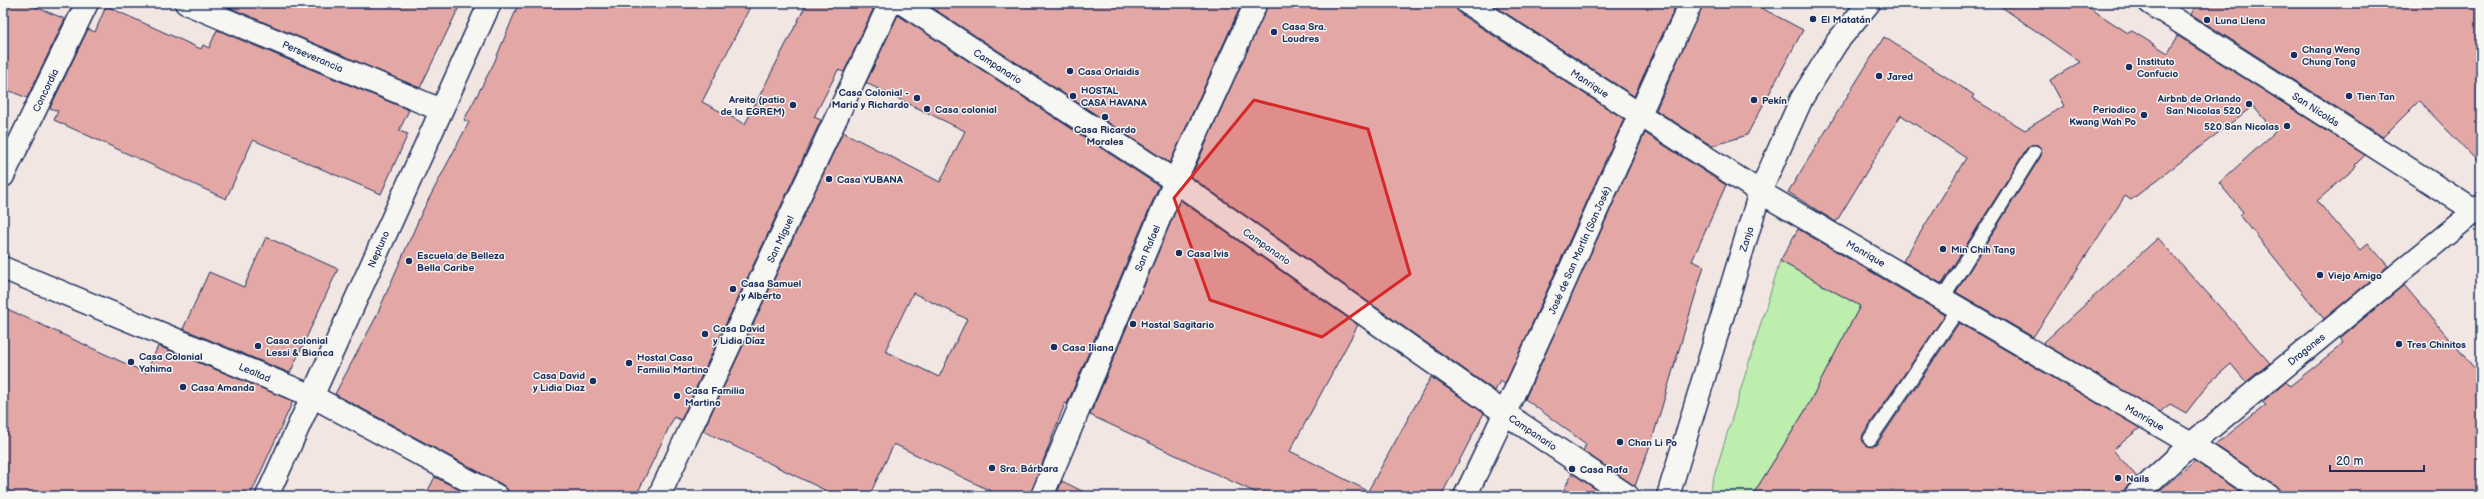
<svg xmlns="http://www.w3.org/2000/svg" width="2484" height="499" font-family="'Balsamiq Sans',sans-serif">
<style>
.green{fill:#beeead;stroke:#6c8e86}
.building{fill:#e3a8a6;stroke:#1b2f5e;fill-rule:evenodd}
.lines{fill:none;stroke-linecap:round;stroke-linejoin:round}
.lane-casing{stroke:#1b2f5e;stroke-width:16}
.street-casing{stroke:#1b2f5e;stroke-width:25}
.secondary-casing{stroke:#1b2f5e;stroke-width:25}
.lane{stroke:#f6f6f2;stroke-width:13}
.street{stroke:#f6f6f2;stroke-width:22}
.secondary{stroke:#f6f6f2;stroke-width:22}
.marked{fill:#d62828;fill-opacity:0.2;stroke:#d62828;stroke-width:3;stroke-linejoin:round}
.poi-dot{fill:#1b2f5e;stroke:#f6f6f2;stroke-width:1.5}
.labels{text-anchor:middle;stroke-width:3;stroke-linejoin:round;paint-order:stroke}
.poi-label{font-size:10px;font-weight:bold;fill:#1b2f5e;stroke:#f6f6f2;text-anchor:start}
.street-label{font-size:10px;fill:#1b2f5e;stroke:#f6f6f2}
</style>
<rect width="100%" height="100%" fill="#f2e6e3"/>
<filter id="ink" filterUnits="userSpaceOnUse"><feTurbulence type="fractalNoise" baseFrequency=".025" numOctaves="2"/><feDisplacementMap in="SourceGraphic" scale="8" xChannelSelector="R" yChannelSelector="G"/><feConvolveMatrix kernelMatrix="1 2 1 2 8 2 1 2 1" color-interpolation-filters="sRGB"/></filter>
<g filter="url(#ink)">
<!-- green -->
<path class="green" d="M1780,261L1860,306L1805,411L1752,496H1708Z"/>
<!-- building -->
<path class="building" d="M3,3H26L65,19L27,98L3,88Z
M230,3H461L420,88L228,7Z
M519,3H752L702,102L745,124L807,3H876L844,72L838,70L814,117L821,120L681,420L674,417L636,496H509L508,490L503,485L335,394L375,319L422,212L469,122L464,120L494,63Z
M925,3H1242L1170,163Z
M1268,3H1455L1460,14L1624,119L1505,384L1500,381L1495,391L1191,177Z
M1490,3H1677L1634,96Z
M1703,3H1752L1803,30L1747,135L1712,146L1656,110Z
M1996,3H2082L2128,33L2132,31L2168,53L2178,36L2365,155L2355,165L2356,167L2317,201L2360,250L2368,243L2388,266L2324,319L2240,215L2243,212L2219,183L2275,132L2253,106L2131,200L2125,196L2033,337L1956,292L2041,156V149L2038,145H2031L2027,148L1942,284L1903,261L1966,158L1901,115L1836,222L1788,192L1884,37L1974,95L1972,98L2025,130L2064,106L2050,80L2080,62Z
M2198,3H2481V165L2419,101L2383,137L2191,14Z
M106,6L201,49L203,45L209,48L217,30L409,110L399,131L408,134L381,194L253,140L226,199L54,120L58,111L50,108L88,29L95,32Z
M898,15L1159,186L1067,404L1065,403L1030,496H1001L894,444L869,496H837L703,431L843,132L940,182L965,131L866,83ZM913,293L967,319L939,377L885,351Z
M1645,133L1726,185L1692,261L1704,266L1652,440L1635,486L1583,451L1586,444L1525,399Z
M1180,200L1358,325L1290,451L1368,491L1431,377L1484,413L1441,496H1263L1090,415Z
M1798,229L1945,315L1863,434L1862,439L1865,445L1870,447L1877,444L1959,323L2140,428L2113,450L2137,477L2126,487L2122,496H1752L1805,411L1860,306L1780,261Z
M266,237L338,269L290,373L183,329L209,272L244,287Z
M2158,238L2270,363L2246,382L2231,364L2209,383L2186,413L2170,404L2160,412L2043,343Z
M2404,285L2481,376V496H2281L2276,486L2215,445L2266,405L2262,402L2286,382L2290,386L2344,343L2340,338Z
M3,307L146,373L158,346L293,401L250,496H3Z
M2195,461L2246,496H2153Z
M1572,473L1606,496H1561Z
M435,477L471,496H425Z
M1062,481L1092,496H1056Z"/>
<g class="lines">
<defs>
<path id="lane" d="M1943,298L2034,152
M1870,439L1959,308"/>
<path id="street" d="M186,3L441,110
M902,3L1175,181L1506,414L1628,496
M1467,3L1760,192L2191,444L2269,496
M2150,3L2481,215
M3,176L87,3
M3,268L312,396L497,496
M659,496L890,3
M1042,496L1175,181L1256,3
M1465,496C1545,334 1614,166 1691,3
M2135,496L2191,444L2481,206"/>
<path id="secondary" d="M267,496L490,3
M1668,496L1760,192L1802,98L1837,42L1869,3"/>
</defs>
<!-- lane casing -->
<use href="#lane" class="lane-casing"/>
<!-- street casing -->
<use href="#street" class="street-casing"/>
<!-- secondary casing -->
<use href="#secondary" class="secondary-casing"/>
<!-- lane -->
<use href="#lane" class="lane"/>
<!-- street -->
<use href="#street" class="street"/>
<!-- secondary -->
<use href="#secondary" class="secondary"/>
</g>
</g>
<!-- marked area -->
<path class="marked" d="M1254,100L1368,129L1410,274L1322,337L1210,300L1174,198Z"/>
<!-- markers -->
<g class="poi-dot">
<circle cx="1813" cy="19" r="4"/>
<circle cx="2207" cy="20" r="4"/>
<circle cx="1274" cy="32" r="4"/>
<circle cx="2294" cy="55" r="4"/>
<circle cx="2129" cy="67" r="4"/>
<circle cx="1070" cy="71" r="4"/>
<circle cx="1879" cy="76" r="4"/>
<circle cx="1073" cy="96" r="4"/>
<circle cx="2349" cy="96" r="4"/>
<circle cx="917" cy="98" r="4"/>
<circle cx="1754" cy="100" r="4"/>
<circle cx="2249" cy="104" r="4"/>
<circle cx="793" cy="105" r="4"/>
<circle cx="927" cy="109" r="4"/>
<circle cx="2144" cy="115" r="4"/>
<circle cx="1105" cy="117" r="4"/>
<circle cx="2287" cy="126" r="4"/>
<circle cx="829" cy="179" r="4"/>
<circle cx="1943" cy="249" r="4"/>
<circle cx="1179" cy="253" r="4"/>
<circle cx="409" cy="261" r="4"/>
<circle cx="2320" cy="275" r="4"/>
<circle cx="733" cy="289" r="4"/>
<circle cx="1133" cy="324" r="4"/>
<circle cx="705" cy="334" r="4"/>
<circle cx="2399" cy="344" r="4"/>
<circle cx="258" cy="346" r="4"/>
<circle cx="1054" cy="347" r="4"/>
<circle cx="131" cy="362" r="4"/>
<circle cx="629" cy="363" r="4"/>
<circle cx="593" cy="381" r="4"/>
<circle cx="183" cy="387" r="4"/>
<circle cx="677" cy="396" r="4"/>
<circle cx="1620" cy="442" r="4"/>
<circle cx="992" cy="468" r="4"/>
<circle cx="1572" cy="469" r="4"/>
<circle cx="2118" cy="478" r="4"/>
</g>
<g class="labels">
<!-- poi labels -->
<g class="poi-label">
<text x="1821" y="23">El Matatán</text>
<text x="2215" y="24">Luna Llena</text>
<text x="1282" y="30">Casa Sra.<tspan x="1282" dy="12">Loudres</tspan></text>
<text x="2302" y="53">Chang Weng<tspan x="2302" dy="12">Chung Tong</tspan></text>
<text x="2137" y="65">Instituto<tspan x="2137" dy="12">Confucio</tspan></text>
<text x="1078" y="75">Casa Orlaidis</text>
<text x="1887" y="80">Jared</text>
<text x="1081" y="94">HOSTAL<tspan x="1081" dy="12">CASA HAVANA</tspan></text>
<text x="909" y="96" text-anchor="end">Casa Colonial -<tspan x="909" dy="12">Maria y Richardo</tspan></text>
<text x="2357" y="100">Tien Tan</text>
<text x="2241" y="102" text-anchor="end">Airbnb de Orlando<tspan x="2241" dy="12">San Nicolas 520</tspan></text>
<text x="785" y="103" text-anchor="end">Areito (patio<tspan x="785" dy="12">de la EGREM)</tspan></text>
<text x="1762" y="104">Pekín</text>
<text x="935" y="113">Casa colonial</text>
<text x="2136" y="113" text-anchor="end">Periodico<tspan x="2136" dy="12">Kwang Wah Po</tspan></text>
<text x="2279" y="130" text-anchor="end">520 San Nicolas</text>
<text x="1105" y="133" text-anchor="middle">Casa Ricardo<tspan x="1105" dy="12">Morales</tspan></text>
<text x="837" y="183">Casa YUBANA</text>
<text x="1951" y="253">Min Chih Tang</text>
<text x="1187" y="257">Casa Ivis</text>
<text x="417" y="259">Escuela de Belleza<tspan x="417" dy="12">Bella Caribe</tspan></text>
<text x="2328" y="279">Viejo Amigo</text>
<text x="741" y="287">Casa Samuel<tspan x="741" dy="12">y Alberto</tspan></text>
<text x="1141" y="328">Hostal Sagitario</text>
<text x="713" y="332">Casa David<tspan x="713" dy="12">y Lidia Díaz</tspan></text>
<text x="266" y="344">Casa colonial<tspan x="266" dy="12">Lessi &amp; Bianca</tspan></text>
<text x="2407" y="348">Tres Chinitos</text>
<text x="1062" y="351">Casa Iliana</text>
<text x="139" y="360">Casa Colonial<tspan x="139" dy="12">Yahima</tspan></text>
<text x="637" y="361">Hostal Casa<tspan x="637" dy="12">Familia Martino</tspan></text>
<text x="585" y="379" text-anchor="end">Casa David<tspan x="585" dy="12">y Lidia Diaz</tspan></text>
<text x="191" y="391">Casa Amanda</text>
<text x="685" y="394">Casa Familia<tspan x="685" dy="12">Martino</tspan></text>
<text x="1628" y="446">Chan Li Po</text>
<text x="1000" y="472">Sra. Bárbara</text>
<text x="1580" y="473">Casa Rafa</text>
<text x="2126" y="482">Nails</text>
</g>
<!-- street labels -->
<g class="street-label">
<text transform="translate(313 56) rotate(23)" y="4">Perseverancia</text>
<text transform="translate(998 66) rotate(33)" y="4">Campanario</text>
<text transform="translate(1590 83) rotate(33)" y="4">Manrique</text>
<text transform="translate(45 90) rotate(-64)" y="4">Concordia</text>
<text transform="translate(2316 109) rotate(33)" y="4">San Nicolás</text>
<text transform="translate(780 239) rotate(-65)" y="4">San Miguel</text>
<text transform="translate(1746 239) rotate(-73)" y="4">Zanja</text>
<text transform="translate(1267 246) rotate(35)" y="4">Campanario</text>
<text transform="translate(1147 248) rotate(-67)" y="4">San Rafael</text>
<text transform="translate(378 249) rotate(-66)" y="4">Neptuno</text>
<text transform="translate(1579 250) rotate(-66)" y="4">José de San Martín (San José)</text>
<text transform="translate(1866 253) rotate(30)" y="4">Manrique</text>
<text transform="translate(2306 349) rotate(-39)" y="4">Dragones</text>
<text transform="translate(255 372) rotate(23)" y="4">Lealtad</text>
<text transform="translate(2145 417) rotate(30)" y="4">Manrique</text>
<text transform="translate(1533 432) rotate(34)" y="4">Campanario</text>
</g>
</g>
<!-- margin -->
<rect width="2484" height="499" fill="none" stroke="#f6f6f2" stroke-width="16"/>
<rect x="8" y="8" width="2468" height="483" fill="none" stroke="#1b2f5e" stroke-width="1.5" filter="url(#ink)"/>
<!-- scale -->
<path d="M2330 465v6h94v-6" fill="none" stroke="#1b2f5e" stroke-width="2"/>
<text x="2336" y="465" font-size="12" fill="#1b2f5e" stroke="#f6f6f2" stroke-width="3" paint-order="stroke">20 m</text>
</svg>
